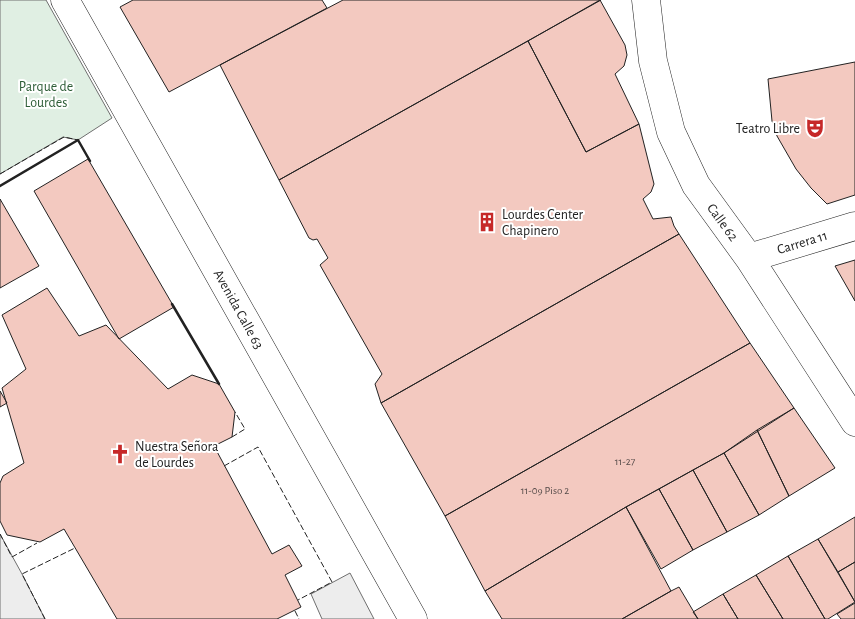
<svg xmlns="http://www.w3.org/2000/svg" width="855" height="619" font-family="'Alegreya Sans',sans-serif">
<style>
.green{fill:#e0efe3;stroke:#6f6f6f}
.parking{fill:#ededed;stroke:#6f6f6f}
.building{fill:#f3c9c0;stroke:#222}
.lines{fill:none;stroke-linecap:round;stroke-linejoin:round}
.minor-casing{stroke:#222;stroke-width:29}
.minor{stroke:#fff;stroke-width:28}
.fence{stroke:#222;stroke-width:1;stroke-dasharray:6 2.5;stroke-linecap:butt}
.wall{stroke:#222;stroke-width:2.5}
.labels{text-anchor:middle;stroke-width:4;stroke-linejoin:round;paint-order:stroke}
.number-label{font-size:11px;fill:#564c4a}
.park-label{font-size:14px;fill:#2f5e38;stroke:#fff}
.poi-label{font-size:14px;fill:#222;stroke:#fff;text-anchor:start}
.street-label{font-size:14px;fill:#222;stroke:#fff}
</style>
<rect width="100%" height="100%" fill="#fff"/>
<!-- green -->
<path class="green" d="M0,0H46L112,118L78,140L63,137L0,174Z"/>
<!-- parking -->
<path class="parking" d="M0,534L22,574L45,619H0Z
M350,573L374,619H322L311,594Z"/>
<!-- building -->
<path class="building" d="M133,0H322L327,8L169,92L120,7Z
M343,0H601L279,180L220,65Z
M600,0L625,45L627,55L624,66L615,74L639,124L586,152L528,41Z
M528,41L586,152L639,124L654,184L651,192L643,199L653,219L671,217L674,226L679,234L381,403L375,384L382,374L320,265L328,258L317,239L313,240L309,238L279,180Z
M855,62V195L827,204L811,188L796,169L777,136L772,121L768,79Z
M88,159L174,307L119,339L34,191Z
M0,199L39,266L0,288Z
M679,234L750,343L445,516L381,403Z
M855,260V301L835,266Z
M47,288L79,336L106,325L168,389L192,375L219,384L235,412L232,437L214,446L272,554L289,545L302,566L285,575L301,607L277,619H117L64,529L40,542L7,535L0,521V483L3,476L24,463L2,388L26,369L2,315Z
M750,343L794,408L724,453L626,507L485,591L445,516Z
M0,391L7,403L0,407Z
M794,408L835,468L789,496L757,430Z
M757,430L789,496L759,515L724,453Z
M724,453L759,515L727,532L693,470Z
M693,470L727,532L693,550L659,489Z
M659,489L693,550L661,569L626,507Z
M626,507L671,591L622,619H502L485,591Z
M855,517V562L838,572L818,539Z
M818,539L855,602L828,619H825L788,556Z
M788,556L825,619H783L756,575Z
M855,562V602L838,572Z
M756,575L783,619H738L723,594Z
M679,587L698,619H622L671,591Z
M723,594L738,619H698L693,612Z
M855,603V619H841L837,614Z"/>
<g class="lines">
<defs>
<path id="minor" d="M65,0L413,619
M646,0L653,61L671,132L696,185L749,258L855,422
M749,258L855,226"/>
</defs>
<!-- minor casing -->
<use href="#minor" class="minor-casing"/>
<!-- minor -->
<use href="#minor" class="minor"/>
<!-- fence -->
<path class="fence" d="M0,174L64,137L78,140
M232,437L245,429L235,412
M224,466L258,447L332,582L298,600
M0,534L12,557L37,543
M295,611L299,619
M45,619L22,574L75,548"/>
<!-- wall -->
<path class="wall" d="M0,186L78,140L90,161
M172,304L219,384"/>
</g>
<!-- icons -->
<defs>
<symbol id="theatre-bare" viewBox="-9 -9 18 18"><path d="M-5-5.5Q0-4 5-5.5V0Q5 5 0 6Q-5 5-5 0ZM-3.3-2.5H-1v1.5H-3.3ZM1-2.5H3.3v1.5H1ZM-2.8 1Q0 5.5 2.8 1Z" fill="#c62828" stroke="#fff" stroke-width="2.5" paint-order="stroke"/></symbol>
<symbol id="building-bare" viewBox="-9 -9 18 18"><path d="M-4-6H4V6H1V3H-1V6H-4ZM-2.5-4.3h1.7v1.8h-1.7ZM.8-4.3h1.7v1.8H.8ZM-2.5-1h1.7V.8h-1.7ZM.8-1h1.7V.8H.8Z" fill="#c62828" stroke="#fff" stroke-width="2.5" paint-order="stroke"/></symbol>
<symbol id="church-bare" viewBox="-9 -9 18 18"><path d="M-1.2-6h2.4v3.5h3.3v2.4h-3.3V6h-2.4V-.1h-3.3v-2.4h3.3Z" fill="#c62828" stroke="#fff" stroke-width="2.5" paint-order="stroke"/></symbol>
</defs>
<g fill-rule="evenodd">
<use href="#theatre-bare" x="801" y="114" width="28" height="28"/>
<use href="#building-bare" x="473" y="208" width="28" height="28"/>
<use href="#church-bare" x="106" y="440" width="28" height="28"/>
</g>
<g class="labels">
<!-- number labels -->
<g class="number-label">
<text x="625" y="465">11-27</text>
<text x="545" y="494">11-09 Piso 2</text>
</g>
<!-- park labels -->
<g class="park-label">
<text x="46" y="91">Parque de<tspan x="46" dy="16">Lourdes</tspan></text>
</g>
<!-- poi labels -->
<g class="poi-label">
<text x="800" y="133" text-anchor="end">Teatro Libre</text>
<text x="502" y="219">Lourdes Center<tspan x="502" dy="16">Chapinero</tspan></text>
<text x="135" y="451">Nuestra Señora<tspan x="135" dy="16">de Lourdes</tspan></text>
</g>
<!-- street labels -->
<g class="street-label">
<text transform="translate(723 222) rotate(54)" y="5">Calle 62</text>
<text transform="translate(802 242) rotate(-17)" y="5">Carrera 11</text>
<text transform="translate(239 309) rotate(61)" y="5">Avenida Calle 63</text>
</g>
</g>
</svg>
